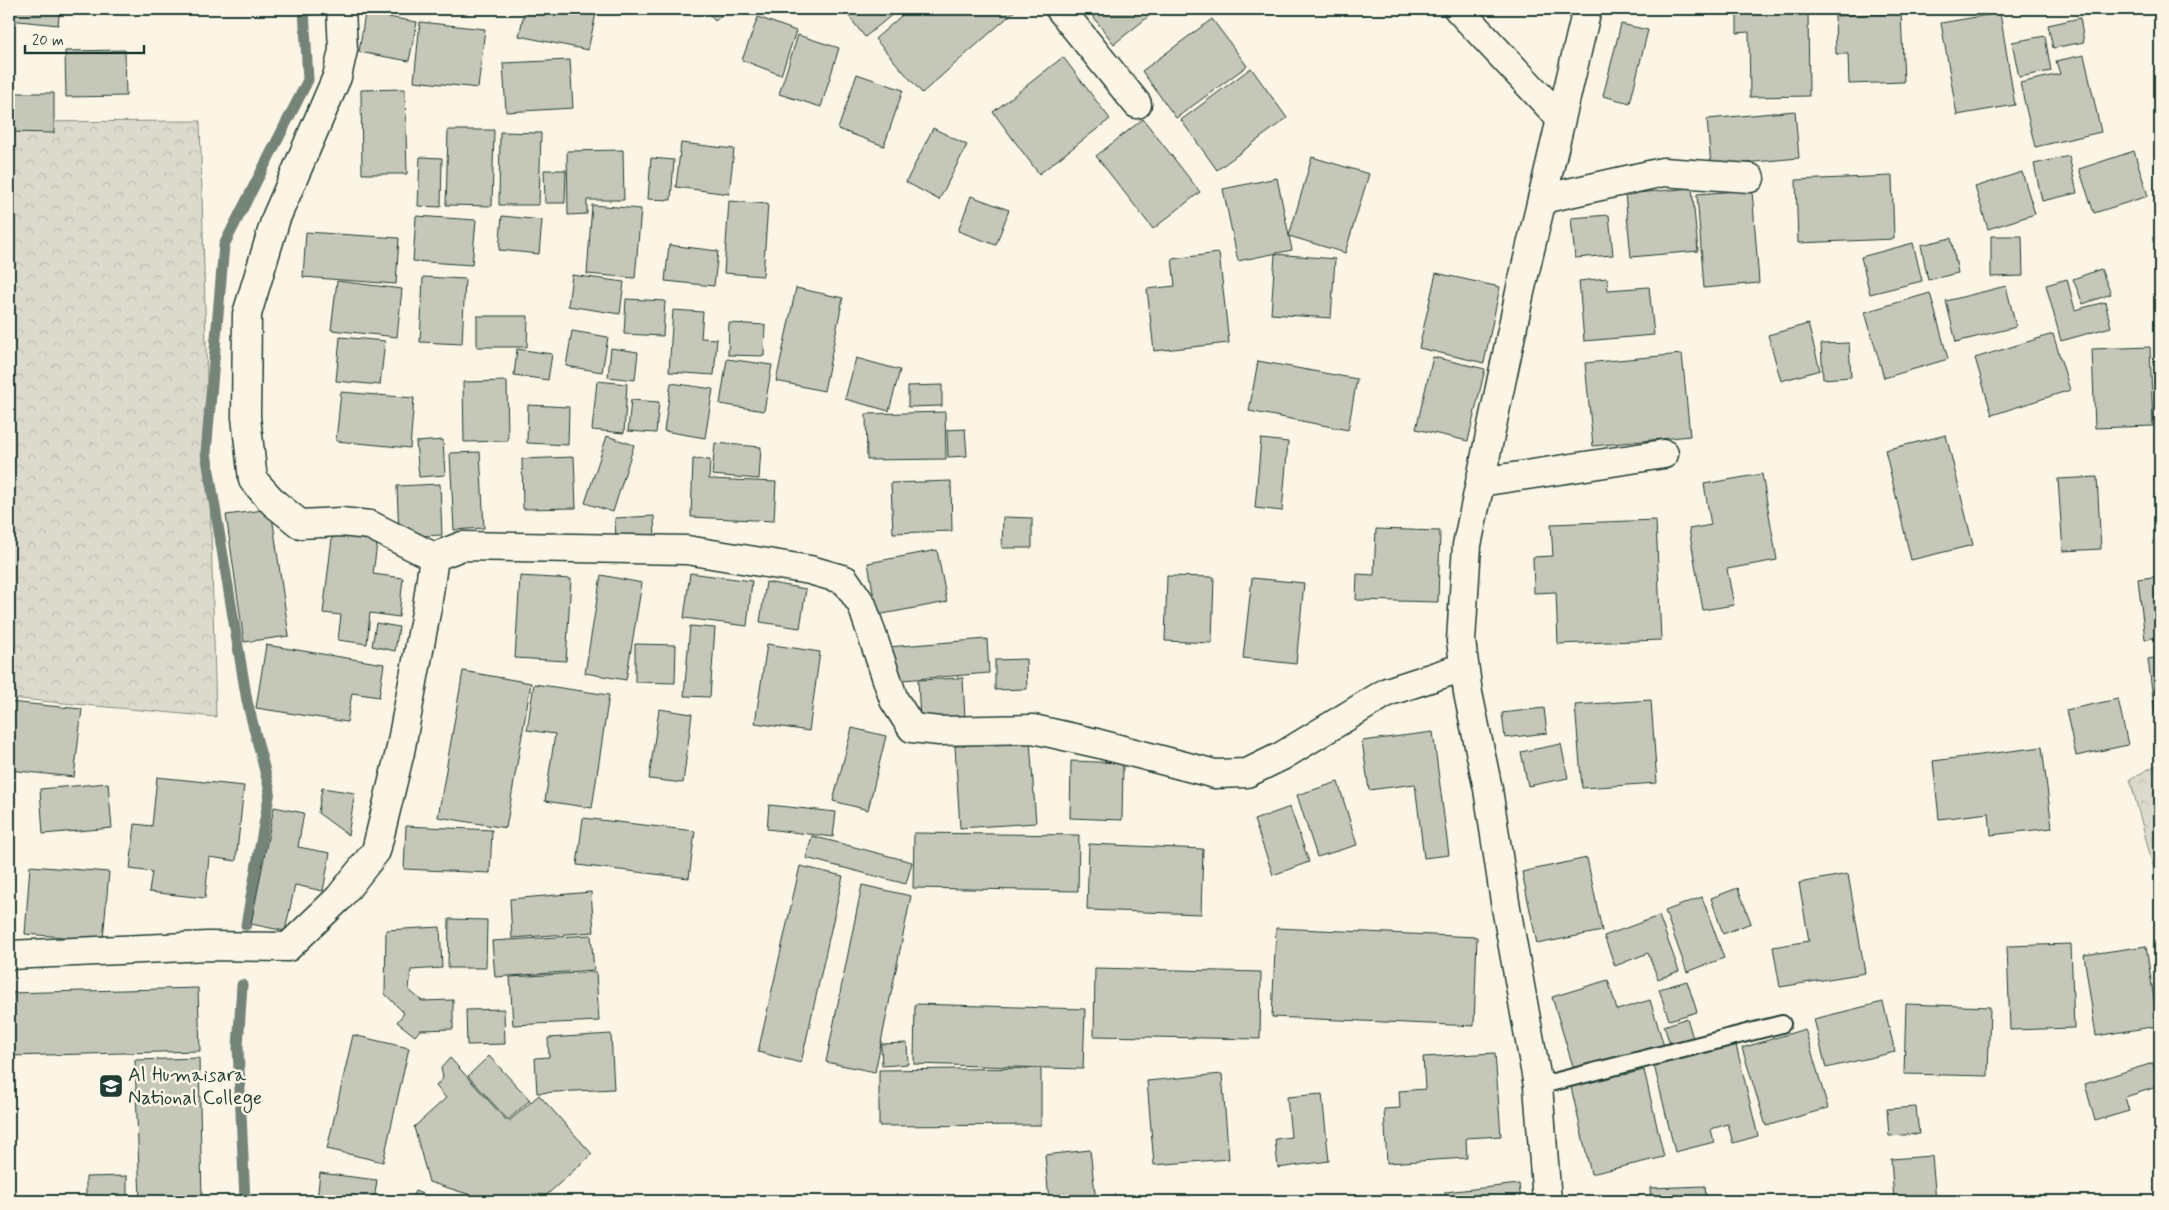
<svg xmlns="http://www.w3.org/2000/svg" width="2169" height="1210" font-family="Mynerve,sans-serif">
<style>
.forest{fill:url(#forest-crowns);stroke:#7e8c80}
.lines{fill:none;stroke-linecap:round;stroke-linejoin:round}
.stream{stroke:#758479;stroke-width:11}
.building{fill:#c5c7b9;stroke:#1f3d34}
.service-casing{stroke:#1f3d34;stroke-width:20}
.minor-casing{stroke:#1f3d34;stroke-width:31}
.service{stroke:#fcf5e5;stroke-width:16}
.minor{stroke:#fcf5e5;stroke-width:28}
.labels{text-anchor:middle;stroke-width:5;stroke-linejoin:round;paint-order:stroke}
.poi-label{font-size:20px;fill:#1f3d34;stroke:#fcf5e5;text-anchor:start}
</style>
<defs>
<pattern id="forest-crowns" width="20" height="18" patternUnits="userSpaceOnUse" patternTransform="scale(1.25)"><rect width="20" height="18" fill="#dcdacc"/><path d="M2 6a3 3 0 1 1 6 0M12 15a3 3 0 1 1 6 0" fill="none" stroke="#bcbcb0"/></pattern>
</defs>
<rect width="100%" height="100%" fill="#fcf5e5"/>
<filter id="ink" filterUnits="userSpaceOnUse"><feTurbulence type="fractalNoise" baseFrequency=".02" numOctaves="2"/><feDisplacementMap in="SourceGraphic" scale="10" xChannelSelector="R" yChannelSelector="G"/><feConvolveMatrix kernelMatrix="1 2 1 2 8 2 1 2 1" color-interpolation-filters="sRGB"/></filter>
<g filter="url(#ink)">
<!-- forest -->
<path class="forest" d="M200,121L216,717L9,698V122Z
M2160,763V892L2130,779Z"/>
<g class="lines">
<!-- stream -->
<path class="stream" d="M246,925L270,791L247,701L206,453L224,245L308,80L304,9
M242,985L238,1047L245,1201"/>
</g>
<!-- building -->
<path class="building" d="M9,9H60L58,25L9,20Z
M525,9H597L588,50L519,36Z
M705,9H730L715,21Z
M843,9H899L865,37Z
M909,9H1017L922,93L875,39Z
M1087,9H1158L1114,44Z
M1737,9H1808L1809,96L1750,97L1749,32L1737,33Z
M365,13L417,22L409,61L359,52Z
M1901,13L1904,82L1849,84L1848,54H1836L1835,16Z
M2000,13L2015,105L1957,115L1941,23Z
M758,17L796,31L781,75L742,60Z
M2080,18L2084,42L2053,48L2048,25Z
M1212,19L1247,66L1176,118L1142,71Z
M420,22L485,29L478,88L414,81Z
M1621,24L1648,30L1630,103L1603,96Z
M798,35L839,48L821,107L779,94Z
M2045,36L2051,71L2019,77L2012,42Z
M125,50L126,96L66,97L65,51Z
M2084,55L2101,132L2035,147L2020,83L2060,74L2056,61Z
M1063,57L1110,119L1039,174L993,112Z
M570,60L573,108L506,112L503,63Z
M1251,68L1287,118L1217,170L1181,120Z
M857,74L903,90L884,146L838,129Z
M405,89L407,174H362L361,90Z
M9,93H54V133L9,132Z
M1795,111L1799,158L1711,166L1707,119Z
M1143,119L1200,192L1153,229L1096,156Z
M933,128L967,145L939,200L906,182Z
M448,130H494L492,206L446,205Z
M500,132L541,133L539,205H499Z
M681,143L734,149L729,194L676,187Z
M623,150L624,200H587V214L568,215L567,151Z
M2134,151L2148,196L2094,213L2079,169Z
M2069,156L2077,193L2042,201L2034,164Z
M420,157L442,158L441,207L418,206Z
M1312,157L1369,174L1345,253L1289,236Z
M651,158L674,160L671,200L648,199Z
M544,170H566L565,203H545Z
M2022,172L2035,214L1988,229L1975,187Z
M1892,176L1894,239L1798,243L1796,180Z
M1277,178L1292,250L1238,261L1223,189Z
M1692,188L1698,251L1631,257L1625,194Z
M1752,190L1759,283L1704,288L1697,194Z
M971,196L1009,210L996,245L958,231Z
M729,201L768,204L763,276L724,273Z
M592,205L641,209L635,278L587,274Z
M1609,215L1613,255L1575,258L1571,218Z
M416,216L476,220L472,265L413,261Z
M502,216L542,220L539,254L499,250Z
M306,232L399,238L396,284L303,277Z
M1991,236H2022L2023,276L1991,277Z
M1951,238L1958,273L1928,280L1921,245Z
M1913,243L1922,281L1870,294L1861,257Z
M669,245L718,251L714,286L665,281Z
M1219,253L1229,343L1154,351L1147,289L1175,286L1172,259Z
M1275,254L1335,259L1331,318L1271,314Z
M2101,269L2111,294L2083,304L2073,279Z
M1436,273L1500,287L1484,363L1419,348Z
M572,275L624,282L620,314L568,306Z
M423,277L465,279L462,344L420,342Z
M1607,278L1608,290L1649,287L1654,335L1584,341L1579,281Z
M2067,279L2075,310L2105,302L2111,327L2061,341L2046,285Z
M337,281L402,289L397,337L331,330Z
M2006,286L2016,327L1956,342L1946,301Z
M796,288L843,298L824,391L776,381Z
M1930,293L1948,359L1884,378L1865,312Z
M626,299L665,301L663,336L624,334Z
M673,310L703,312L701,338L717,339L714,375L669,372Z
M477,316H528L527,347H477Z
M729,323L765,325L764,356L728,355Z
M1808,324L1820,370L1781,381L1768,335Z
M572,331L608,337L602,372L566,366Z
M2053,334L2070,390L1992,415L1975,358Z
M340,337L385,341L380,385L336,381Z
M1849,343L1851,377L1823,379L1821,344Z
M2150,347L2153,426L2095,428L2092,349Z
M611,348L638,352L635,380L608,377Z
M517,349L552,354L548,380L514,375Z
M1682,354L1690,436L1593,446L1585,363Z
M1433,357L1485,369L1468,441L1416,429Z
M856,358L900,370L889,411L845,399Z
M727,359L772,365L764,411L720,404Z
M1258,361L1357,379L1348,430L1249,411Z
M507,381L508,441L464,442L463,382Z
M597,381L627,384L624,433L592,430Z
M671,383L713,389L705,438L664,431Z
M942,385V406L908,407V386Z
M341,392L414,398L410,448L336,441Z
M631,400L659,402L656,433L628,431Z
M528,405L569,407L568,445L527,443Z
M945,412L946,459L867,460L866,414Z
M965,429L967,456L948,457L947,430Z
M1946,435L1973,545L1911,560L1885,450Z
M607,436L634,445L613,512L585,503Z
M1261,439L1288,442L1282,511L1255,508Z
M443,440L445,475L419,477L416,442Z
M715,443L761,447L759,479L712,475Z
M480,452L484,528L454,530L450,453Z
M574,457L576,508L523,509L522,459Z
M693,459L710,460L709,479L776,482L774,521L691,517Z
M1762,474L1777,560L1727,569L1734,605L1703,610L1689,529L1711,525L1704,484Z
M2097,477L2101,549L2063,551L2058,479Z
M951,481L952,531L893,533L891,483Z
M440,484L442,535L399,537L397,486Z
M271,509L289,636L244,642L226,515Z
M654,516L655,539L616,540L615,518Z
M1003,517L1032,518V548H1002Z
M1656,520L1661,640L1558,644L1556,592L1534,593L1533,557L1553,556L1551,524Z
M1376,529L1440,531L1438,602L1356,600L1357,574L1374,575Z
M333,530L378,536L373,574L403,578L399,617L370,613L367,644L338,640L341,615L323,613Z
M937,550L947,602L877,615L868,563Z
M690,573L752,581L747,626L684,618Z
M601,575L642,583L626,680L585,673Z
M520,576L571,579L566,661L515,658Z
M1167,576L1214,577L1212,643L1165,641Z
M2160,576V637L2145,639L2138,579Z
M1252,578L1304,583L1296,664L1243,658Z
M766,582L806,589L800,628L760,622Z
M376,623L399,627L395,651L372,646Z
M690,626L715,628L710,697L684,696Z
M987,639L989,673L890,681L888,647Z
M635,644L676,645L675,683L635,682Z
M767,644L820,652L809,731L755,723Z
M266,645L384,664L379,697L352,693L347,722L256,708Z
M2160,657V713L2155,714L2148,659Z
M1026,659L1027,689L995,690V660Z
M463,671L531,683L506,828L438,817Z
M963,678L965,719L920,721L918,680Z
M534,684L609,695L592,808L545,801L555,734L527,730Z
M2118,699L2128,745L2076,756L2066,710Z
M1651,700L1657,783L1582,788L1575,705Z
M9,702L82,709L74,777L9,770Z
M1544,708L1547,733L1505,738L1502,713Z
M659,709L692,714L683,783L649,779Z
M852,728L886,736L868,810L833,801Z
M1433,732L1449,855L1424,858L1415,784L1369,790L1362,741Z
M1030,741L1036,823L960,828L955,746Z
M1561,744L1568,778L1528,786L1521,752Z
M2042,747L2052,828L1991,835L1989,813L1939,819L1933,761Z
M1071,761L1123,763L1122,820L1070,818Z
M157,777L244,786L236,861L209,857L205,898L149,892L152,872L130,869L135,824L152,826Z
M1338,782L1357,845L1317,857L1297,795Z
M108,783L112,828L43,834L40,789Z
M322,788L355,793L348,835L318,813Z
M769,805L836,812L833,837L767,829Z
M274,807L304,813L298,847L330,853L323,891L295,885L285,931L251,924Z
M1290,807L1309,862L1273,875L1254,820Z
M583,818L695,831L689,878L577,865Z
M406,826L492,830L490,873L404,869Z
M914,833L1079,835L1078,891L913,888Z
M812,836L912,862L906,884L806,858Z
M1089,844L1203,849L1201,914L1087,910Z
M1587,858L1602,931L1537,944L1522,872Z
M30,866L109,872L103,940L25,934Z
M800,866L843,876L801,1063L758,1052Z
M1848,874L1865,973L1780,987L1773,947L1809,941L1799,883Z
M862,885L911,896L875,1072L826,1062Z
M1738,888L1751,923L1723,934L1711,898Z
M591,892L594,932L512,938L510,899Z
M1702,897L1724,958L1687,972L1665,911Z
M1659,916L1679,971L1658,979L1648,953L1615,966L1604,936Z
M449,919L487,920L486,968H448Z
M440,927L442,968L411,970L409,990L422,1001L453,1000V1029L420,1030L415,1036L397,1022L404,1013L385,994L386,930Z
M1276,928L1477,937L1474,1026L1272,1017Z
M591,935L594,970L495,977L492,941Z
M2071,944L2074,1028L2010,1030L2007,946Z
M2146,946L2158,1026L2096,1036L2084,955Z
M1095,968L1261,972L1260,1039L1094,1036Z
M596,972L599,1021L513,1025L510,977Z
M1608,980L1617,1010L1650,1000L1664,1046L1575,1073L1552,997Z
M1687,981L1697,1012L1669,1020L1659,989Z
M198,988L200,1051L9,1056V993Z
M1883,1002L1895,1052L1826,1068L1814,1019Z
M915,1004L1085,1009L1083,1069L914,1064Z
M1906,1004L1990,1007L1988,1076L1904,1074Z
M504,1009L505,1044L467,1045L466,1010Z
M1687,1018L1694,1042L1672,1050L1664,1026Z
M1805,1029L1828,1108L1766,1126L1742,1048Z
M611,1034L614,1089L537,1093L535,1058L549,1057L548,1038Z
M353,1035L409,1048L383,1162L327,1149Z
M907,1043L908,1064L882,1066L881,1044Z
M1736,1045L1758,1136L1733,1143L1728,1124L1711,1129L1714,1142L1675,1152L1654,1065Z
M1495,1053L1501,1136L1466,1138L1467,1158L1387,1163L1384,1109L1400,1108L1399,1091L1425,1089L1423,1057Z
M489,1056L530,1100L508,1120L468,1076Z
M199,1058L202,1201H140L135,1060Z
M450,1058L508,1122L539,1095L592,1154L540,1201H490L429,1182L414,1127L446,1098L436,1086L443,1078L441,1068Z
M2153,1063L2160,1086L2125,1097L2129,1111L2095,1121L2085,1084Z
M1041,1068V1125L879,1126V1070Z
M1622,1068L1624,1075L1644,1070L1664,1157L1591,1174L1571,1087L1583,1084L1581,1078Z
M1222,1074L1229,1159L1154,1165L1147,1081Z
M1322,1094L1329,1161L1278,1168L1275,1139L1291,1137L1287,1097Z
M1916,1107L1919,1134L1889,1136L1887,1109Z
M1090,1150L1096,1201H1049L1045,1155Z
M1932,1156L1936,1201H1894L1891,1159Z
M320,1173L377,1180L374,1201H317Z
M127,1176V1201H86V1177Z
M1519,1184L1521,1201H1446L1445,1192Z
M1705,1186L1706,1197L1733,1196V1201H1651L1650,1188Z
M415,1191L440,1201H410Z"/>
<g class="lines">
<defs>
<path id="service" d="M1538,1086L1782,1024"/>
<path id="minor" d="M341,9L343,50L337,77L276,218L247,314L246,417L253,480L274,503L300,524L341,522L370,525L434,557L462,546L687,550L810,570L845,580L862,605L894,700L912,728L939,731L1033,729L1096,743L1215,774L1247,773L1282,756L1387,692L1464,667
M1060,9L1137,104
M1458,9L1561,119
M1542,199L1663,172L1750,178
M1480,482L1664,454
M9,955L208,946L288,947L339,898L376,851L400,752L427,607L434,557
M1547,1201L1538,1086L1505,902L1488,789L1468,693L1461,641L1467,545L1520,292L1587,9"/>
</defs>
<!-- service casing -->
<use href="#service" class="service-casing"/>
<!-- minor casing -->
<use href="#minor" class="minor-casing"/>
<!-- service -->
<use href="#service" class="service"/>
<!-- minor -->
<use href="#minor" class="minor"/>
</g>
</g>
<!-- icons -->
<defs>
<symbol id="school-square" viewBox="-11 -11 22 22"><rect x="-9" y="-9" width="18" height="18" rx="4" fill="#1f3d34" stroke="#fcf5e5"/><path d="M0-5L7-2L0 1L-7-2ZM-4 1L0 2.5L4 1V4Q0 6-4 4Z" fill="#fff"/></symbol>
</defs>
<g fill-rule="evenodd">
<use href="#school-square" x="97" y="1072" width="28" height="28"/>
</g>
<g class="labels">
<!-- poi labels -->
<g class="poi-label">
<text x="128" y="1081">Al Humaisara<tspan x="128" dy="23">National College</tspan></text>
</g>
</g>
<!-- margin -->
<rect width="2169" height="1210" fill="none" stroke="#fcf5e5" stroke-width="30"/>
<rect x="15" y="15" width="2139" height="1180" fill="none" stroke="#1f3d34" stroke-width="2" filter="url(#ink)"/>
<!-- scale -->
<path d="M25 45v8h119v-8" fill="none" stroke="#1f3d34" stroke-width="2.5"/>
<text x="32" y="45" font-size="15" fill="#1f3d34" stroke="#fcf5e5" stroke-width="4" paint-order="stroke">20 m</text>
</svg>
